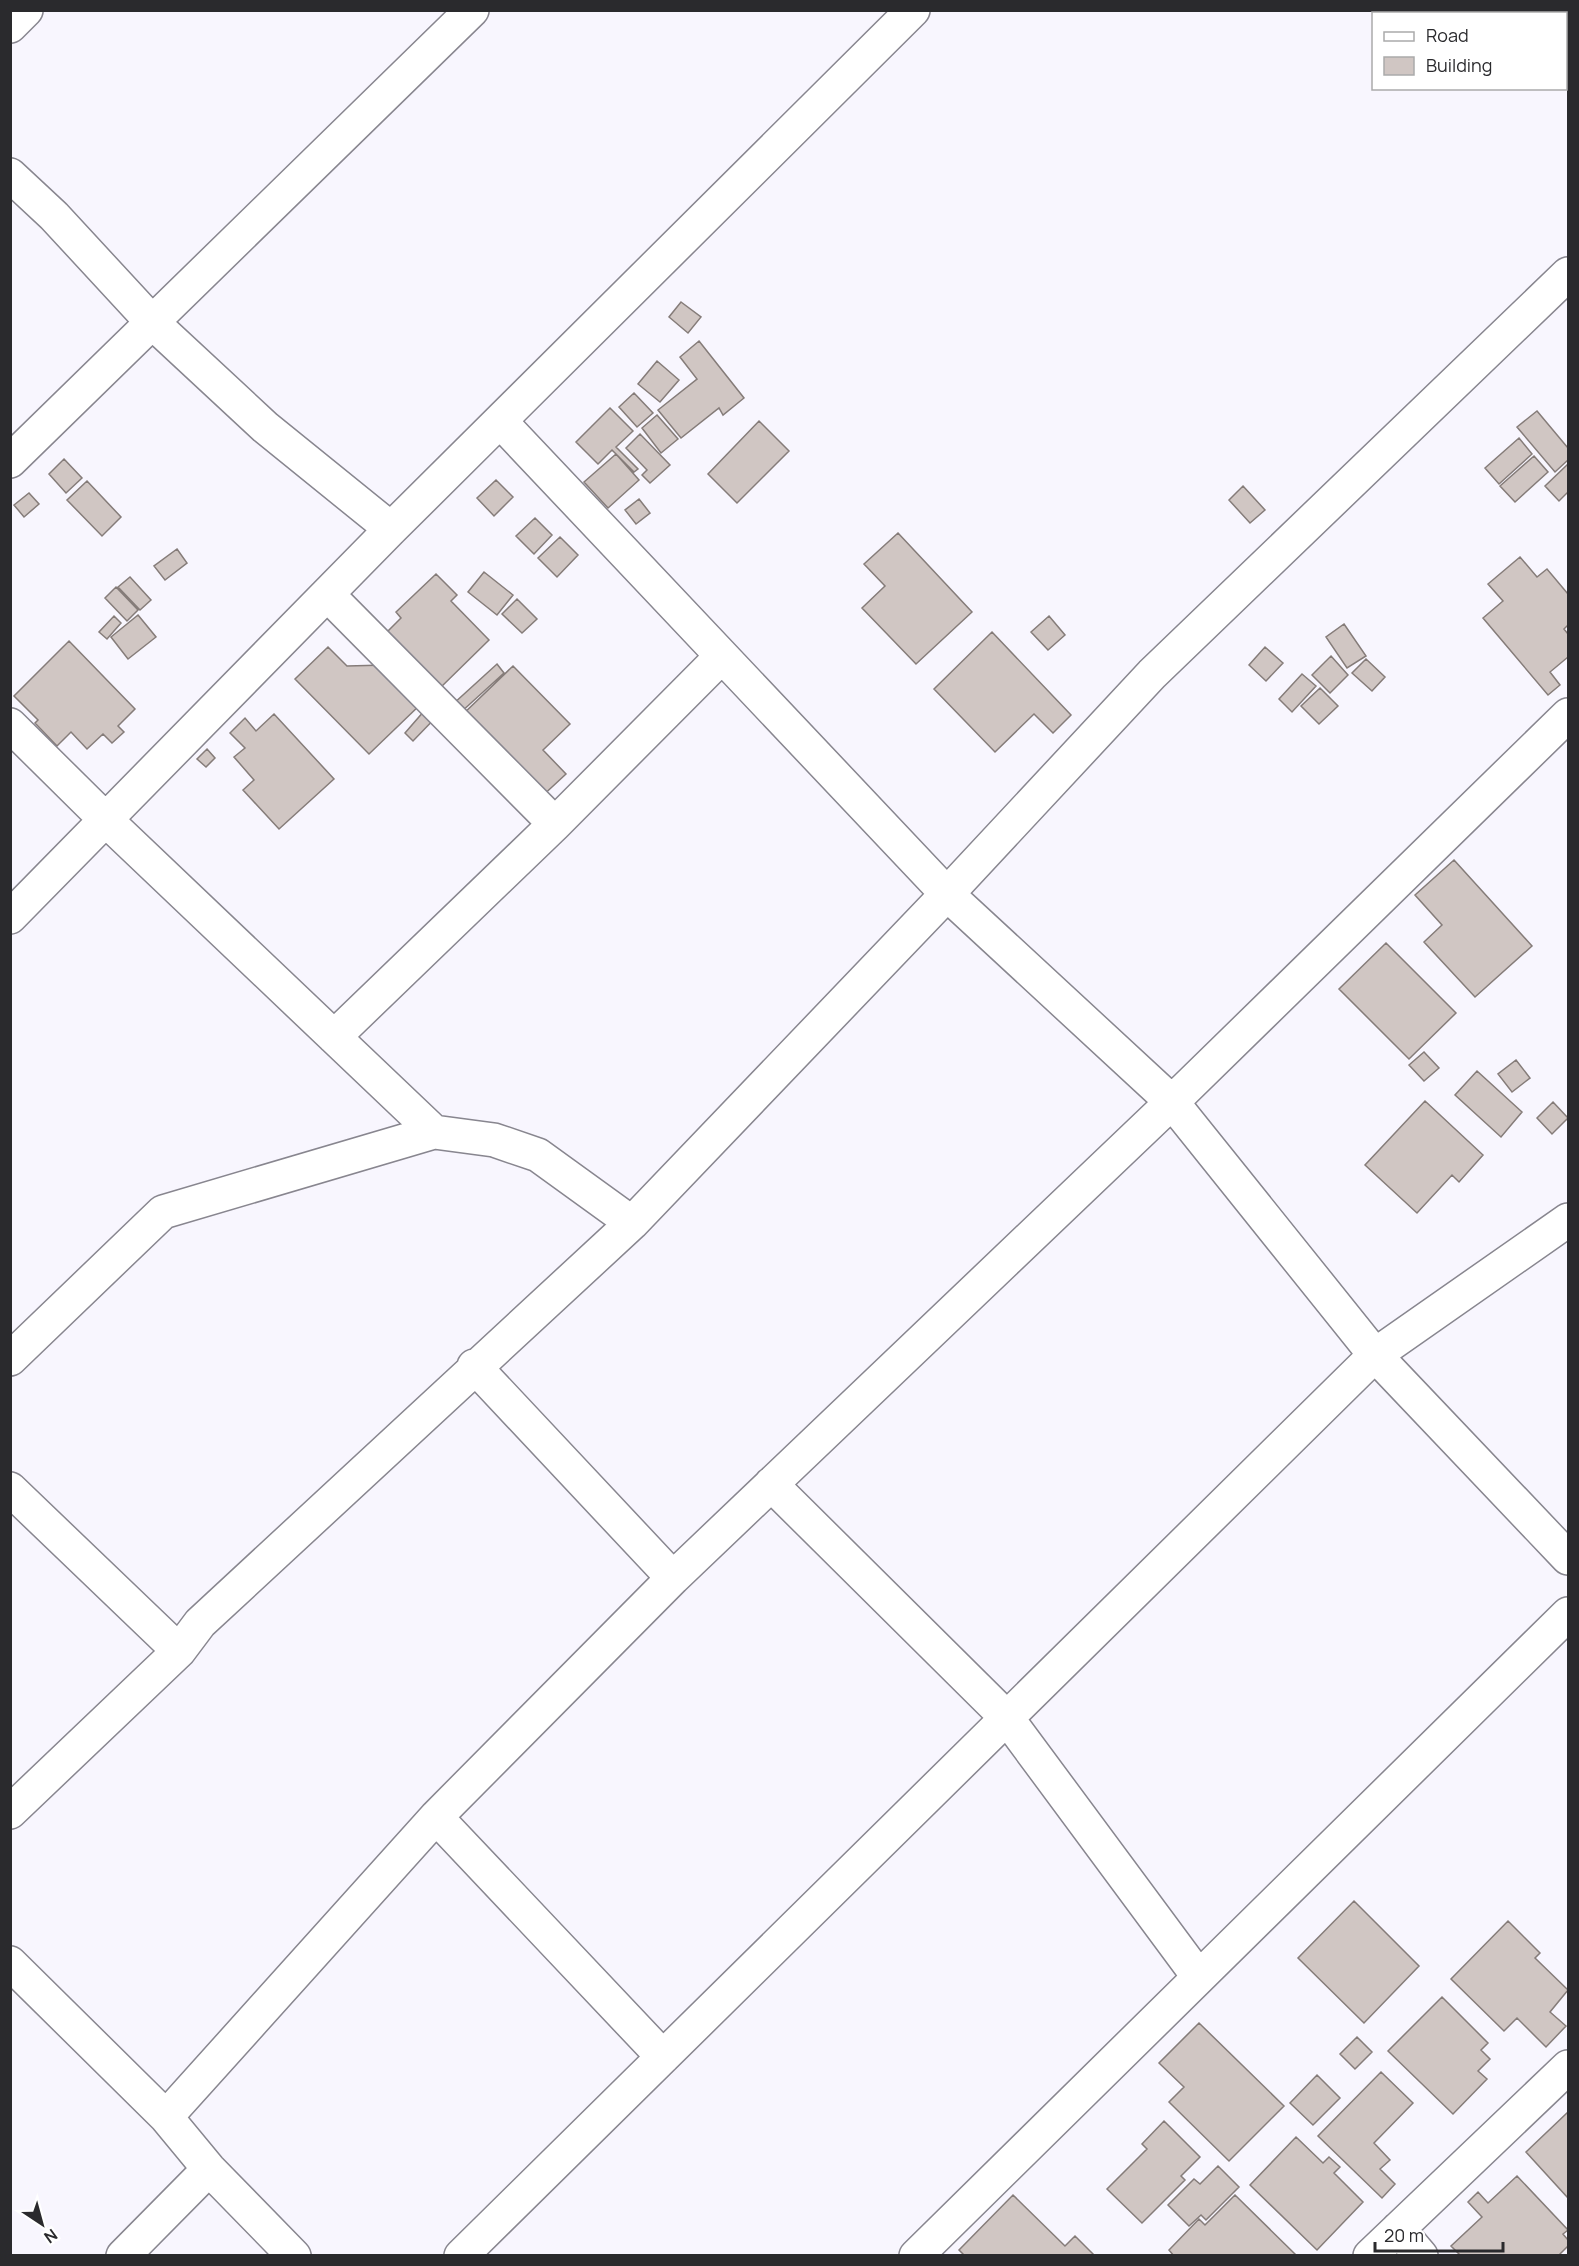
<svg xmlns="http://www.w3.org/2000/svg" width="1579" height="2266" font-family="Manrope,sans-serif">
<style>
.building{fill:#d0c6c3;stroke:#857c79;stroke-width:1.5}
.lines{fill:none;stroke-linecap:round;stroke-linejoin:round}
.minor-casing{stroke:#88868f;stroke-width:36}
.minor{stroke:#fff;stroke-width:33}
</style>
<rect width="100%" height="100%" fill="#f8f6fe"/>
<!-- building -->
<path class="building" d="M681,302L701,317L688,333L669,317Z
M699,341L744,398L723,415L719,408L681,438L658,410L697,379L680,357Z
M657,361L679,380L660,402L638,384Z
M634,393L653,413L637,427L619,407Z
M610,408L633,431L616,447L638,469L634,472L612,450L598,464L576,442Z
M1537,411L1568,448V460L1555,472L1517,427Z
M657,415L678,439L661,453L642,428Z
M759,421L789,451L737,503L708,474Z
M640,434L670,465L650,483L642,475L647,470L626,448Z
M1519,438L1532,454L1499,484L1485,468Z
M616,454L639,480L608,508L584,482Z
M1534,456L1548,472L1515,502L1500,486Z
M64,459L82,478L66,493L49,474Z
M1568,464V492L1559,501L1545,486Z
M496,480L513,497L494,516L477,498Z
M87,481L121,517L102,536L67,500Z
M1243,486L1265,510L1250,523L1229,500Z
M29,493L39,504L24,517L14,505Z
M639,499L650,513L636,524L625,510Z
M535,518L552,535L534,554L516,536Z
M898,533L972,612L916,664L862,608L885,586L864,564Z
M560,537L578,555L557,577L538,558Z
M177,549L187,563L165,580L154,566Z
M1520,557L1537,577L1547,569L1568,594V625L1564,629L1568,634V657L1550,672L1560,685L1548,695L1483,618L1503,601L1488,584Z
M484,572L513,595L497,615L468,592Z
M436,574L457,595L451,601L489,640L438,690L384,635L401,618L396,612Z
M130,577L151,600L140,610L118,587Z
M116,587L138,610L127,621L105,598Z
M517,599L537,619L522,633L502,614Z
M138,615L156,637L128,659L111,637Z
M114,616L121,623L107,639L99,632Z
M1049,616L1065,635L1048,650L1031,632Z
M1344,624L1366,656L1347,668L1326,637Z
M992,632L1071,715L1053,733L1034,714L995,752L934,689Z
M69,641L135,709L118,726L124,732L112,743L103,734L87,749L71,732L57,746L35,723L38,720L14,696Z
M328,647L347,666L386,665L423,702L369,754L295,679Z
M1265,647L1283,663L1266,681L1249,665Z
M1331,656L1348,675L1330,693L1312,675Z
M1366,659L1385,677L1372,691L1352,673Z
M497,664L504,673L460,713L452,705Z
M513,666L570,724L543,750L566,774L538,800L459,718Z
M1302,674L1316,686L1292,712L1279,699Z
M1320,688L1338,706L1319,724L1301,706Z
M432,702L441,712L413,741L405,733Z
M274,714L334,779L279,829L243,790L254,780L234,757L245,748L230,733L245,718L256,731Z
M207,749L215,758L206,767L197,759Z
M1454,860L1532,946L1475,997L1424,942L1442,925L1415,895Z
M1386,943L1456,1013L1409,1059L1339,989Z
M1424,1052L1439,1068L1424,1081L1409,1065Z
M1516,1060L1530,1078L1512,1092L1498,1074Z
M1477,1071L1522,1112L1501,1137L1455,1095Z
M1425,1101L1483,1155L1459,1182L1452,1175L1417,1213L1365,1165Z
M1553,1102L1568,1118L1552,1134L1537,1118Z
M1354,1901L1419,1966L1364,2023L1298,1958Z
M1508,1921L1540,1953L1535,1958L1568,1990L1550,2012L1566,2026L1546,2047L1517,2018L1504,2031L1451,1979Z
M1442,1997L1488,2043L1481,2050L1490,2059L1478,2071L1487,2079L1453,2114L1388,2051Z
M1199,2023L1284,2106L1229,2161L1169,2102L1184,2087L1159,2063Z
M1357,2037L1372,2052L1355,2069L1340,2054Z
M1381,2072L1413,2103L1374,2143L1390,2160L1380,2169L1395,2184L1382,2198L1318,2136Z
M1317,2075L1340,2098L1313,2125L1290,2103Z
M1568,2112V2198L1526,2152Z
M1164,2121L1200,2157L1181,2176L1185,2180L1142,2223L1107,2189L1147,2149L1142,2144Z
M1296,2137L1323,2163L1329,2157L1340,2167L1334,2173L1363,2202L1317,2250L1250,2185Z
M1218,2166L1239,2187L1206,2220L1201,2215L1189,2226L1168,2205L1194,2179L1200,2184Z
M1517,2176L1568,2230L1563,2234L1568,2240V2246L1560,2254L1562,2256H1461L1451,2246L1482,2217L1468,2202L1478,2192L1488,2203Z
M1013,2195L1065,2246L1075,2236L1095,2256H965L959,2250Z
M1235,2195L1297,2256H1174L1169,2250L1199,2219L1205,2225Z"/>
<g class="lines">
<defs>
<path id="minor" d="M10,26L26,10
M10,175L54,216L152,322L265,427L391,529
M500,421L947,894L1172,1102L1375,1355L1568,1558
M10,461L472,10
M328,595L555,824
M10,725L106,820L434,1132
M10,917L391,529L913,10
M334,1037L555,824L722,656
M10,1359L163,1212L434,1132L494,1140L538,1155L632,1223
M474,1366L673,1578
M771,1484L1007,1718L1198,1976
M10,1489L179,1651
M10,1812L179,1651L200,1623L632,1223L947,894L1152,674L1568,274
M436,1817L663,2057
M10,1963L166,2117L209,2169L294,2256
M166,2117L436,1817L673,1578L1172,1102L1568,715
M1398,2229L1421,2256
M123,2256L209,2169
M461,2256L1375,1355L1568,1220
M916,2256L1568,1614
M1370,2256L1568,2067"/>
</defs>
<!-- minor casing -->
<use href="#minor" class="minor-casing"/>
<!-- minor -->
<use href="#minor" class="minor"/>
</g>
<!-- border -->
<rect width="1579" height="2266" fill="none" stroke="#2a2a2d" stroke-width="24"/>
<!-- legend -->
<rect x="1372" y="12" width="195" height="78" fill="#ffffff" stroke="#aaaaab" stroke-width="1.5"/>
<rect x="1384" y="32" width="30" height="9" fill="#ffffff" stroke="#aaaaab" stroke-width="1.5"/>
<text x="1426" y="42" font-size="18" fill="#2a2a2d">Road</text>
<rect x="1384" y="57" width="30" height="18" fill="#d0c6c3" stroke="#aaaaab" stroke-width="1.5"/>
<text x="1426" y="72" font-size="18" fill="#2a2a2d">Building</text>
<!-- north arrow -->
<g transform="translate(42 2224) rotate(144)" stroke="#ffffff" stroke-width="4.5" paint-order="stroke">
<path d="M0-4.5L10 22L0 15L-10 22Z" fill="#2a2a2d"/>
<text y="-9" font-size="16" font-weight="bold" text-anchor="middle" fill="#2a2a2d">N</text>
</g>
<!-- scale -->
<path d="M1375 2242v9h128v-9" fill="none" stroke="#2a2a2d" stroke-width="3"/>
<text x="1384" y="2242" font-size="18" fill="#2a2a2d" stroke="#ffffff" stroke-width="4.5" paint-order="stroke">20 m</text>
</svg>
